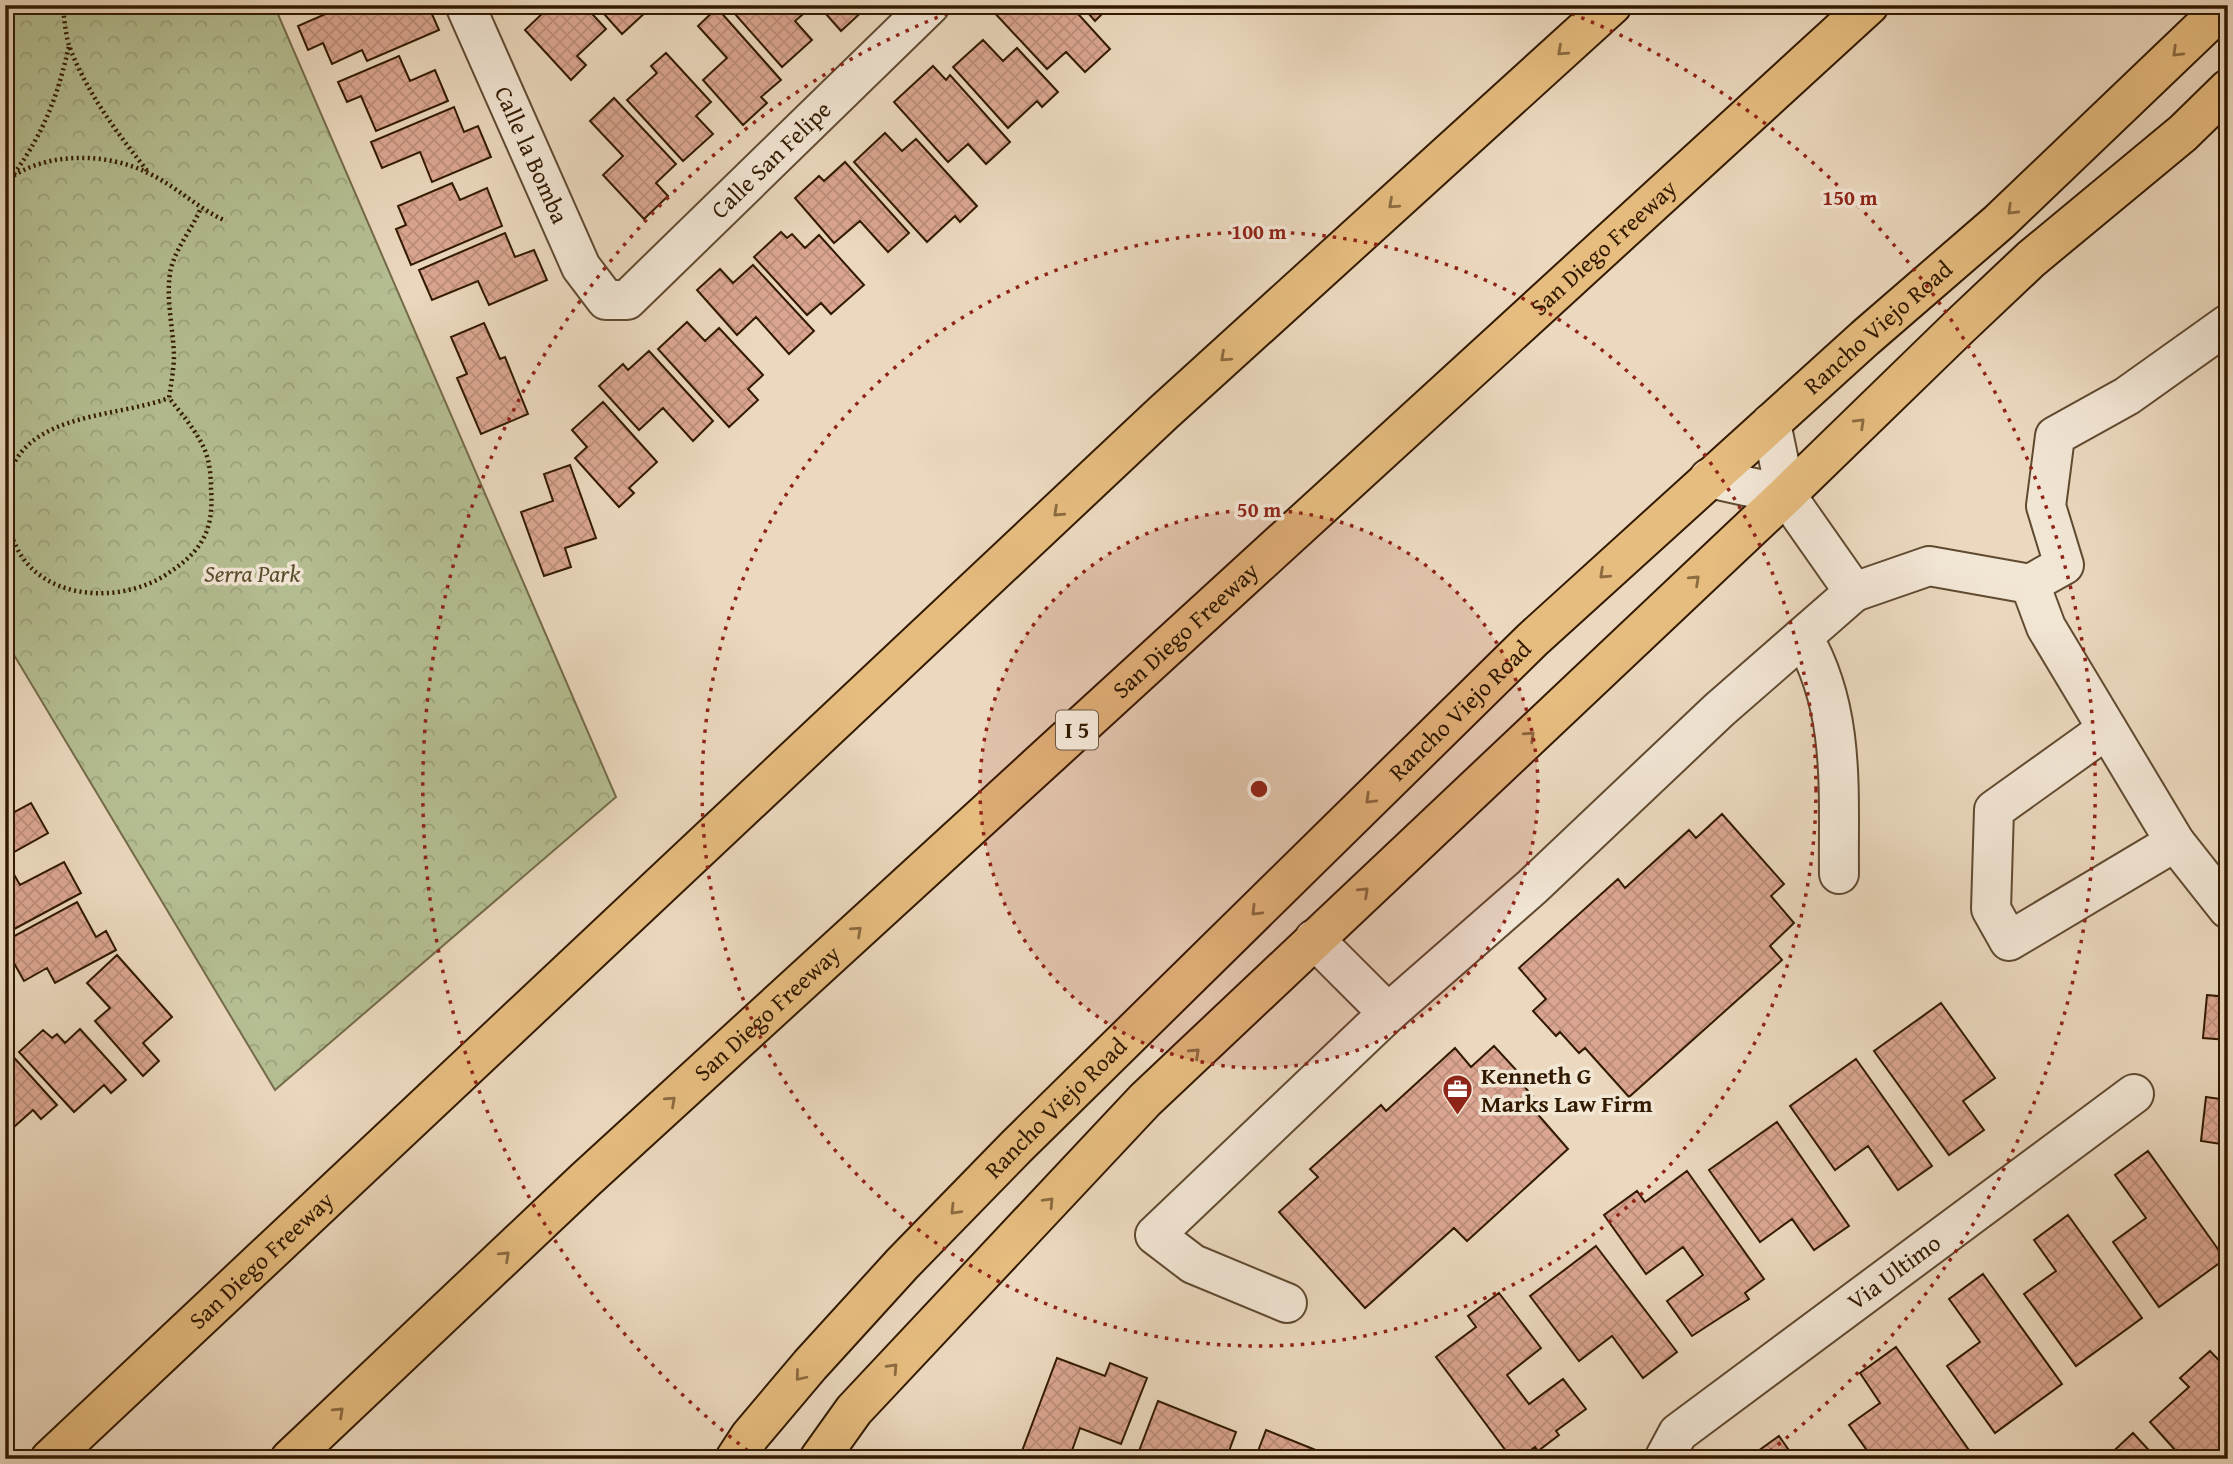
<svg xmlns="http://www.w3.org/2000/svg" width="2233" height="1464" font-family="'Gentium Book Plus',serif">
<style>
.forest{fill:url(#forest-crowns);stroke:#746c4a;stroke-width:2}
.building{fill:url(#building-cross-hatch);stroke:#321a00;stroke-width:2}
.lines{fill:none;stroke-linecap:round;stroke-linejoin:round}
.minor-casing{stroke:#604a30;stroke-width:42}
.major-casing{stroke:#321a00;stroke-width:42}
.highway-casing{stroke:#321a00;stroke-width:42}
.path{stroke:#321a00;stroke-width:4.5;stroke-dasharray:2 3.5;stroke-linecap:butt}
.minor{stroke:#f2e6d5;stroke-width:38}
.major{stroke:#e6bc7f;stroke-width:38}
.highway{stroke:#e6bc7f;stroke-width:38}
.oneway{stroke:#8c6b40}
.ring{fill:none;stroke:#8f2418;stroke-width:3.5;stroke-dasharray:3.5 7}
.labels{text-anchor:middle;stroke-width:7;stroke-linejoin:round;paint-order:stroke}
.shield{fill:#f2e6d5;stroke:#6c5740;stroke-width:2}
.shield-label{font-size:23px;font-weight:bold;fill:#321a00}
.street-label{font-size:24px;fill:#321a00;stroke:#f2e6d5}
.park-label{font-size:24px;font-style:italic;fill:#594c2c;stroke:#f2e6d5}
.poi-label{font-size:24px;font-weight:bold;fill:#321a00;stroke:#f2e6d5;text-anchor:start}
.centre{fill:#8f2418;stroke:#f2e6d5;stroke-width:3.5}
.ring-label{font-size:21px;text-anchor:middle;font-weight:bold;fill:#8f2418;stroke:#f2e6d5;stroke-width:7;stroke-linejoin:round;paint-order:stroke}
</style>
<defs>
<pattern id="forest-crowns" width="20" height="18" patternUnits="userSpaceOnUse" patternTransform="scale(1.75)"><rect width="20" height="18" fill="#b5bf93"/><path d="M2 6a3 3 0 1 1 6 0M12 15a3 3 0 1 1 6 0" fill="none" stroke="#9ca47d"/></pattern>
<pattern id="building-cross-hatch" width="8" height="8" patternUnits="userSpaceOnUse" patternTransform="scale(1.75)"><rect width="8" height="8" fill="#dba691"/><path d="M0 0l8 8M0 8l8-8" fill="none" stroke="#bc8e7b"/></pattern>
</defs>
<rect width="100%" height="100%" fill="#ebd8be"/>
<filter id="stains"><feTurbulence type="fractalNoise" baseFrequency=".00286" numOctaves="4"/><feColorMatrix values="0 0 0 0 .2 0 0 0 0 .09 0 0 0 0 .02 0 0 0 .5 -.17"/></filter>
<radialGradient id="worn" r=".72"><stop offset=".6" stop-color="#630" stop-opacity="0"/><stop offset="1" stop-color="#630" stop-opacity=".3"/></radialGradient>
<!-- forest -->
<path class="forest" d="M16,5H274L616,797L275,1090L5,640V27Z"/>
<!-- building -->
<path class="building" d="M346,5H428L439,30L367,61L362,50L332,64L323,43L308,50L298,26Z
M540,5H584L606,29L577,56L586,65L571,80L525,30L545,11Z
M596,5H641L647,11L622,34Z
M727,5H806L809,9L795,21L812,40L782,67Z
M818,5H862L865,9L841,31Z
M996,5H1070L1110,49L1085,72L1066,52L1047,69L991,9Z
M1081,5H1111L1095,21Z
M717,8L781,80L761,97L767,103L743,125L703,80L727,58L698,26Z
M983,40L1003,61L1017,48L1058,92L1042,107L1037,101L1008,128L953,67Z
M666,53L711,102L696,116L713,134L683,161L627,100L657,73L651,66Z
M399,56L410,81L435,70L448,101L376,131L361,96L347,102L338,82Z
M933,66L946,80L950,75L1010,142L986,164L968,144L948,162L894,102Z
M614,98L676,164L656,183L668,196L644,219L603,175L623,156L590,121Z
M454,107L464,132L478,126L491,157L432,182L420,152L382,168L371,142Z
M885,133L902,151L916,139L977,206L960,222L955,216L927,242L854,162Z
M845,162L909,233L888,252L860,221L834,243L795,198L819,176L824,181Z
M452,183L460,200L487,188L502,226L411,265L396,229L406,225L398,206Z
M781,232L787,238L792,234L805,248L819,235L864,285L831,314L821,303L807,315L754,257Z
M505,233L515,257L534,250L547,280L489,305L478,281L432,300L419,270Z
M753,265L814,331L789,354L756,317L737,335L697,290L720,269L733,283Z
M687,322L705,341L719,328L763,375L748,389L758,400L729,427L658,349Z
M484,323L500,359L505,357L528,414L481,434L457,378L467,374L451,337Z
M649,351L713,421L693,441L663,408L639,430L599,386L623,364L628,370Z
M603,402L657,462L629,488L634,493L619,507L575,458L587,447L572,430Z
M570,465L596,538L565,548L571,567L544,576L521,512L553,501L544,474Z
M31,803L48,833L5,857V817Z
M1722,814L1784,884L1771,896L1794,923L1770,946L1782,960L1629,1097L1585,1048L1579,1053L1560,1032L1556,1036L1533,1011L1546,999L1519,968L1618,879L1625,888L1689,830L1696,838Z
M64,862L81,893L5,934V865L8,864L20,885Z
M77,902L96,937L106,931L116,950L55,983L47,968L24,981L5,947V941Z
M117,955L172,1017L143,1043L159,1061L143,1076L95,1021L110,1008L87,983Z
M2207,995L2228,997V1040L2203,1038Z
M1941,1003L1995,1078L1963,1101L1984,1130L1949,1155L1874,1051Z
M80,1029L126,1080L111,1093L104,1085L74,1112L19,1052L43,1030L52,1038L57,1034L65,1043Z
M1494,1046L1517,1071L1513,1075L1533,1096L1527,1102L1568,1149L1467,1241L1454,1228L1365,1308L1279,1212L1318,1177L1310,1169L1381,1105L1386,1111L1455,1048L1471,1067Z
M8,1051L57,1105L41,1119L33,1110L5,1135V1053Z
M1856,1059L1932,1166L1898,1190L1868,1146L1835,1170L1790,1106Z
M2206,1097L2228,1100V1145L2201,1141Z
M1777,1122L1849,1226L1814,1250L1792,1219L1760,1242L1709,1170Z
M2148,1151L2225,1259L2159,1307L2113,1242L2146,1218L2115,1175Z
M1687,1171L1764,1279L1745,1293L1749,1299L1692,1336L1667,1301L1703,1275L1683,1247L1646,1274L1604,1215L1637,1191L1645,1202Z
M2068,1215L2142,1318L2076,1366L2024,1294L2056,1271L2034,1240Z
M1596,1246L1677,1352L1643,1378L1612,1336L1579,1361L1530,1296Z
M1983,1274L2062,1384L1995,1433L1947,1366L1980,1342L1949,1299Z
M1499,1293L1541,1348L1507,1375L1529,1404L1563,1379L1586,1409L1556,1431L1559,1435L1538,1451L1535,1447L1519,1459H1512L1436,1357L1476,1327L1468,1316Z
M1896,1347L1971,1453L1963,1459H1873L1849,1425L1880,1403L1860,1373Z
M2210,1351L2228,1370V1459H2183L2150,1422L2189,1387L2180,1378Z
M1057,1358L1105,1376L1110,1363L1147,1378L1121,1444L1080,1428L1069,1459H1019Z
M1158,1401L1236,1432L1226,1459H1136Z
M1266,1430L1338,1459H1255Z
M2133,1433L2157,1459H2105Z
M1779,1436L1795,1459H1747Z"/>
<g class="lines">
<defs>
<g id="minor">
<path id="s1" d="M465,5L581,267L606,300H627L930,5"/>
<path d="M1771,423L1786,495L1854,592L1929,566L2030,584L2064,565L2046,506L2055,436L2127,396L2228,324"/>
<path d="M1709,478L1786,495"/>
<path d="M2030,584L2046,627L2175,842L2228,909"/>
<path d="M1803,637C1846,711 1838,792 1839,874"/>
<path d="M2107,729L1994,810L1991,909L2009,941L2175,842"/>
<path d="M1314,939L1388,1013L1532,887L1719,710L1854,592"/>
<path d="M1287,1303L1193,1264L1155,1235L1388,1013"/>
<path id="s2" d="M1664,1459L1678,1433L2134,1094"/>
</g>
<g id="major">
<path id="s3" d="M735,1459L750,1436L810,1365L902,1264L1017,1146L1532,640L1865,338L1999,222L2226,5"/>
<path d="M819,1459L854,1410L1145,1100L1786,495L1959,327L2031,259L2183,133L2228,89"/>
</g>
<g id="highway">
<path id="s4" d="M50,1459L1163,413L1612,5"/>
<path id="s5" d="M290,1459L585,1180L1869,5"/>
</g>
</defs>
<!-- minor casing -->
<use href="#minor" class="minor-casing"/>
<!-- major casing -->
<use href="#major" class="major-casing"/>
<!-- highway casing -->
<use href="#highway" class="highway-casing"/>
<!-- path -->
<path class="path" d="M62,5C65,19 65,35 70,48C88,95 118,134 149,173
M14,174C45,130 57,98 69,46
M5,182C42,151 107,152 148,173C176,186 197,208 226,221
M5,498C10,411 109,420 169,398
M5,508C8,520 10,533 15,544C40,601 118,604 164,576C181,565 197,553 205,535C212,520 212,503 211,488C211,474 209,458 203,446C194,428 181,413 169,398C171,384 174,369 174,355C173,327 166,301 170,273C174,250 191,231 200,210"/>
<!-- minor -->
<use href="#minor" class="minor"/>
<!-- major -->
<use href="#major" class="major"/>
<!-- highway -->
<use href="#highway" class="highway"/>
</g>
<!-- one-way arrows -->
<defs><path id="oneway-chevron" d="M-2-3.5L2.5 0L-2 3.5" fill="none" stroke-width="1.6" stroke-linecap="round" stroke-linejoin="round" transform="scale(1.75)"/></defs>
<g class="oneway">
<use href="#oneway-chevron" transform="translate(1562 51) rotate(138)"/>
<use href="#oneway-chevron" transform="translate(2177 52) rotate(136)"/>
<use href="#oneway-chevron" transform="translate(1393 204) rotate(138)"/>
<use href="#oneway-chevron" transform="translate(2012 210) rotate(136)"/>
<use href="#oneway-chevron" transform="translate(1225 357) rotate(138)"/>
<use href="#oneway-chevron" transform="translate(1860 423) rotate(-44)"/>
<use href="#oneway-chevron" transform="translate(1058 512) rotate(137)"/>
<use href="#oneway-chevron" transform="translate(1604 574) rotate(137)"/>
<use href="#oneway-chevron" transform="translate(1695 580) rotate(-43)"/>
<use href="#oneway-chevron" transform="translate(1530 736) rotate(-43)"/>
<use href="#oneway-chevron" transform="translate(1370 799) rotate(136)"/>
<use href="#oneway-chevron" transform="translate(1364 892) rotate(-43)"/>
<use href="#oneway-chevron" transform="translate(1256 911) rotate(135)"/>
<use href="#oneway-chevron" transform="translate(857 931) rotate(-42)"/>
<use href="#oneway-chevron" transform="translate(1195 1053) rotate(-43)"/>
<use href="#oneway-chevron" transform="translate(671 1101) rotate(-42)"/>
<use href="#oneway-chevron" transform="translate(1049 1202) rotate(-47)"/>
<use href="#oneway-chevron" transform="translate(955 1210) rotate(134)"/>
<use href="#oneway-chevron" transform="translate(505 1256) rotate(-43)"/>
<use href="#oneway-chevron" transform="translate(893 1368) rotate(-47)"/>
<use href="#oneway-chevron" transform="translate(800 1376) rotate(130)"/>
<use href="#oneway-chevron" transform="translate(339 1412) rotate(-43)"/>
</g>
<!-- distance rings -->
<circle cx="1259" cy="789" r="279" fill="#8f2418" fill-opacity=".12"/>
<g class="ring">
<circle cx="1259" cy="789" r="279"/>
<circle cx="1259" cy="789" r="557"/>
<path d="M756 1457A836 836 0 0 1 966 6M1552 6A836 836 0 0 1 1762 1457"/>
</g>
<!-- icons -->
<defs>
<symbol id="office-pin" viewBox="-11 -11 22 30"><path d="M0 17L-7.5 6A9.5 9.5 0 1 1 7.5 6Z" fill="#8f2418" stroke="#f2e6d5"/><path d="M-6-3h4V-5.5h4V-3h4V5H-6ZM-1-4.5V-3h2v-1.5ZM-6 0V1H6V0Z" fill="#fff"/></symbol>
</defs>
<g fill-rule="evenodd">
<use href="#office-pin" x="1440" y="1072" width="35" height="47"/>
</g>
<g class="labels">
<!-- shield labels -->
<rect class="shield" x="1056" y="710.5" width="42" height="39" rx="5"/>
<g class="shield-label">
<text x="1077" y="738">I 5</text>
</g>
<!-- street labels -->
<g class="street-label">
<text dy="8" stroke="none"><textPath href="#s1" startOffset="164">Calle la Bomba</textPath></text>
<text dy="8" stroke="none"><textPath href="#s1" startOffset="550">Calle San Felipe</textPath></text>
<text dy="8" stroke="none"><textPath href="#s5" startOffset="1787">San Diego Freeway</textPath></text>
<text dy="8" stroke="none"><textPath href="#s3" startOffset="1610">Rancho Viejo Road</textPath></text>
<text dy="8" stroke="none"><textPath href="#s5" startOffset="1220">San Diego Freeway</textPath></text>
<text dy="8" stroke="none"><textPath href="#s3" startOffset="1043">Rancho Viejo Road</textPath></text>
<text dy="8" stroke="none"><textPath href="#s5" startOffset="653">San Diego Freeway</textPath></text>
<text dy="8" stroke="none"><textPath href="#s3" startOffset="476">Rancho Viejo Road</textPath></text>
<text dy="8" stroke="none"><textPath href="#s4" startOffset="290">San Diego Freeway</textPath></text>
<text dy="8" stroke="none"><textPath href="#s2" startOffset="299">Via Ultimo</textPath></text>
</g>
<!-- park labels -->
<g class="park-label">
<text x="252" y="582">Serra Park</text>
</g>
<!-- poi labels -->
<g class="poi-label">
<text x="1481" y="1084">Kenneth G<tspan x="1481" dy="28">Marks Law Firm</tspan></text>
</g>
</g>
<circle cx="1259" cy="789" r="10" class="centre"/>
<g class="ring-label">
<text x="1850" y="205">150 m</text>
<text x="1259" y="239">100 m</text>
<text x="1259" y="517">50 m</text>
</g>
<!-- margin -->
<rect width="2233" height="1464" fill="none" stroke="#ebd8be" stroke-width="28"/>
<rect x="7" y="7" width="2219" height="1450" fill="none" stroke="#321a00" stroke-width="3.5"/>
<rect x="14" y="14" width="2205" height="1436" fill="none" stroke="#321a00" stroke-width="2"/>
<rect width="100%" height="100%" filter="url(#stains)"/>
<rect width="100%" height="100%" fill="url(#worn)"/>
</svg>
